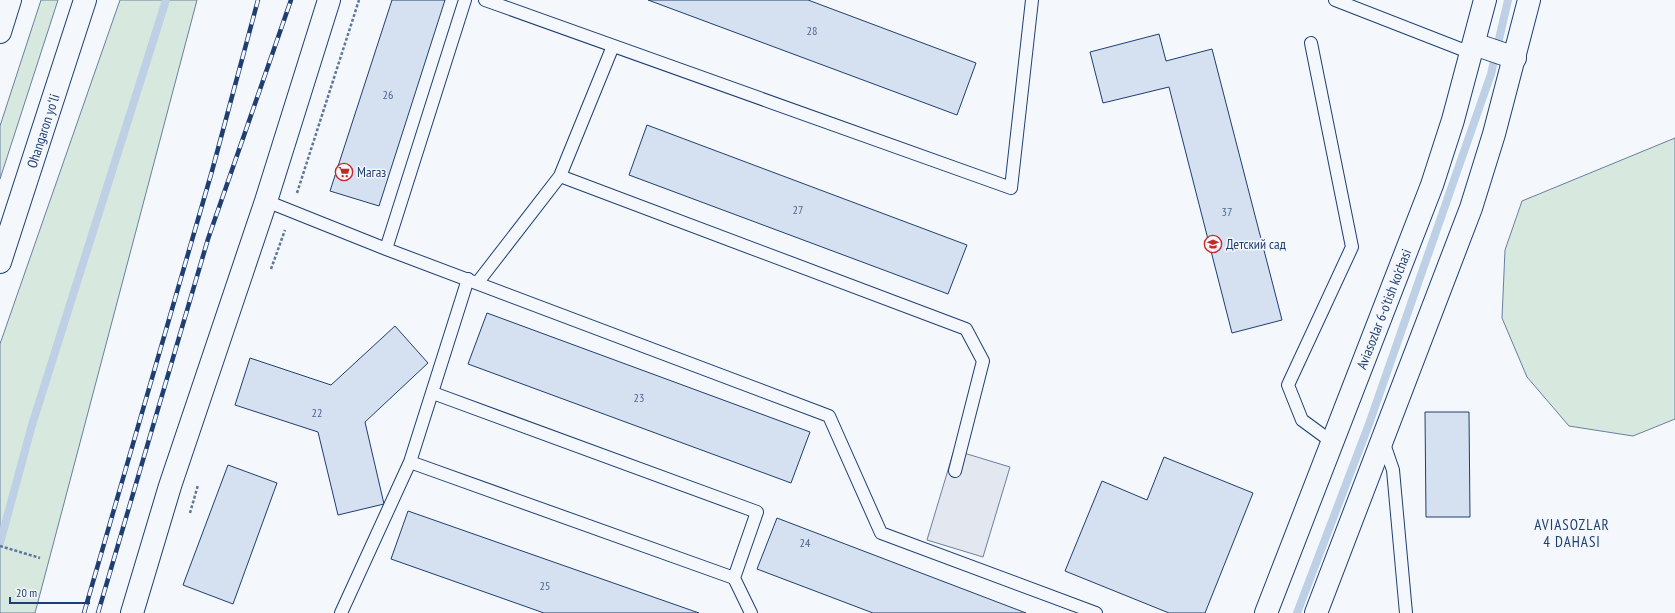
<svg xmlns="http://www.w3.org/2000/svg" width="1675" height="613" font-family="'PT Sans Narrow',sans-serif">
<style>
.green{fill:#d7e8df;stroke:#687fa3}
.parking{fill:#e3e8f0;stroke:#687fa3}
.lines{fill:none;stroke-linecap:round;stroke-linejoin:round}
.stream{stroke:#bed0e5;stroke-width:8}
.building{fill:#d5e0f0;stroke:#1d3f73}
.lane-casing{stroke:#1d3f73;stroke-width:14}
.street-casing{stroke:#1d3f73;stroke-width:24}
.secondary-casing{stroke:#1d3f73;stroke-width:24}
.highway-casing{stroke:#1d3f73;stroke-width:24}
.path{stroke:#5e769c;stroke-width:2.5;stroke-dasharray:3 2;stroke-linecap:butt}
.lane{stroke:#f4f7fb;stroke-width:12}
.street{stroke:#f4f7fb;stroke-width:22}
.secondary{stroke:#f4f7fb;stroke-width:22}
.highway{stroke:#f4f7fb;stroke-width:22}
.rail-casing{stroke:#1d3f73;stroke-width:4.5}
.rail{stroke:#f4f7fb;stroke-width:3;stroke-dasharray:9;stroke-linecap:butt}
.labels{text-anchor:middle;stroke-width:3;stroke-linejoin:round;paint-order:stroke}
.number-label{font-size:12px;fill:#4b6792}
.street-label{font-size:14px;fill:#1d3f73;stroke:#f4f7fb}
.poi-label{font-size:14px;fill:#1d3f73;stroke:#f4f7fb;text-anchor:start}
.neighbourhood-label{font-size:15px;letter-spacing:1px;fill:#1d3f73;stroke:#f4f7fb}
</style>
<rect width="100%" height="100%" fill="#f4f7fb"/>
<!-- green -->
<path class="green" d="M41,0H58L0,179V126Z
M120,0H197L35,613H0V344Z
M1675,138V419L1633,436L1569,426L1527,377L1502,318L1505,250L1522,201Z"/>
<!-- parking -->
<path class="parking" d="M954,450L1010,467L983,557L927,540Z"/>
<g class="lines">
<!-- stream -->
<path class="stream" d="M0,543L32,425L166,0
M1297,613L1369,424L1491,74L1508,0"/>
</g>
<!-- building -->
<path class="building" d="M392,0H445L379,206L330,191Z
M648,0H808L976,63L957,115Z
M1159,34L1166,61L1212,49L1282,320L1232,333L1169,87L1103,103L1090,52Z
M647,125L967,245L948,294L629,175Z
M487,313L810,432L791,483L468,364Z
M395,326L428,363L365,422L384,504L338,515L318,432L235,405L250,358L331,385Z
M1425,412H1469L1470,517H1426Z
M1164,457L1253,493L1205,613H1169L1065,571L1102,481L1147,500Z
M228,465L277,483L233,604L183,585Z
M408,511L699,613H544L391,559Z
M777,518L1026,613H873L757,569Z"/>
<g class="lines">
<defs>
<path id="lane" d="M485,0L1011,188L1032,0
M1335,0L1471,53
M1311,43L1352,247L1288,385L1302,420L1332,442
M560,176L966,329L983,361L955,471
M266,201L386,249L829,416L881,533L1096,613
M386,249L465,0
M478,282L560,176L613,46
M1383,441L1393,470L1406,613
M410,462L734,578L757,512L433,393
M734,578L751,613
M341,613L410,462L468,279"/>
<g id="street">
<path d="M1474,44L1515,58"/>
<path id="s1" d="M1266,613L1432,185L1453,120L1485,0"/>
<path d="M1316,613L1471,208L1494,134L1529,0"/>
</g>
<path id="secondary" d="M132,613L170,486L266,201L329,0"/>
<path id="highway" d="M0,32L10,0
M0,262L85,0"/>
</defs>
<!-- lane casing -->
<use href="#lane" class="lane-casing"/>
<!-- street casing -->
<use href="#street" class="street-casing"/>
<!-- secondary casing -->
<use href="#secondary" class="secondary-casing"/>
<!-- highway casing -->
<use href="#highway" class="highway-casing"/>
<!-- path -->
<path class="path" d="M297,193L359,0
M271,269L285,230
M190,513L198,485
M0,546L40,558"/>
<!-- lane -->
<use href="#lane" class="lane"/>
<!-- street -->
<use href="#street" class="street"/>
<!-- secondary -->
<use href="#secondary" class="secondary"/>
<!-- highway -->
<use href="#highway" class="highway"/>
<defs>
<path id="rail" d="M84,613L212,171L258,0
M98,613L208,239L291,0"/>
</defs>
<!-- rail casing -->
<use href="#rail" class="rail-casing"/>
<!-- rail -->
<use href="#rail" class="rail"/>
</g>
<!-- icons -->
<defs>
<symbol id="supermarket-ring" viewBox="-11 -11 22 22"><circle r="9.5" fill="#f4f7fb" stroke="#c62828" stroke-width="1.5"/><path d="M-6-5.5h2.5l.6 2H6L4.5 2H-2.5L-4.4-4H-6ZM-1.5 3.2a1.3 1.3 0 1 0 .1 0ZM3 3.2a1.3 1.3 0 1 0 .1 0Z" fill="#c62828"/></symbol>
<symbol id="school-ring" viewBox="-11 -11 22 22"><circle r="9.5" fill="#f4f7fb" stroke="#c62828" stroke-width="1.5"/><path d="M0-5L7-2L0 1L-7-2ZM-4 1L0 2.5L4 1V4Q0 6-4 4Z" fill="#c62828"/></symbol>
</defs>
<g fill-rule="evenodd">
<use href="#supermarket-ring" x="334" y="162" width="20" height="20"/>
<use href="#school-ring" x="1203" y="234" width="20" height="20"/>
</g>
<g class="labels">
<!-- number labels -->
<g class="number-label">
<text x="812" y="35">28</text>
<text x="388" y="99">26</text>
<text x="798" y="214">27</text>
<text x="1227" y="216">37</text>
<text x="639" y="402">23</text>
<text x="317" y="417">22</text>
<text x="805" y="547">24</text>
<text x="545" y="590">25</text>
</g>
<!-- street labels -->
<g class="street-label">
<text transform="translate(43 131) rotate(-72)" y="5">Ohangaron yoʻli</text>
<text dy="5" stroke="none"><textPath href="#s1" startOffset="326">Aviasozlar 6-o'tish ko'chasi</textPath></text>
</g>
<!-- poi labels -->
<g class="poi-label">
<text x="357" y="177">Магаз</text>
<text x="1226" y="249">Детский сад</text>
</g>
<!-- neighbourhood labels -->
<g class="neighbourhood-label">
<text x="1572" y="530">AVIASOZLAR<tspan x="1572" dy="17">4 DAHASI</tspan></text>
</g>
</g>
<!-- scale -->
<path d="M10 597v6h79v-6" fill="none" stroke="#1d3f73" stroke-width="2"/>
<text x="16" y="597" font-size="12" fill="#1d3f73" stroke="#f4f7fb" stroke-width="3" paint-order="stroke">20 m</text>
</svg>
